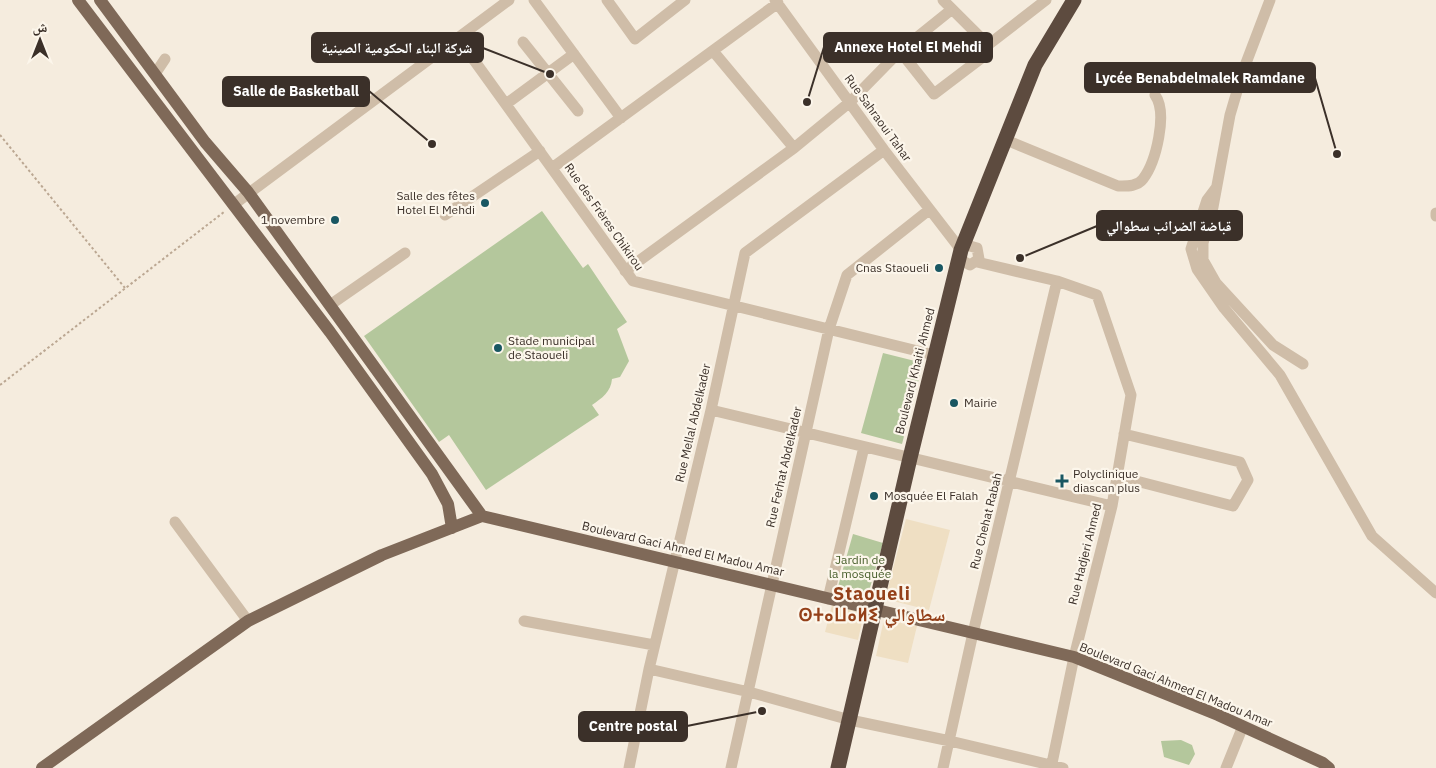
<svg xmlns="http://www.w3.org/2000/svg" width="1436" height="768" font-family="'IBM Plex Sans','Noto Naskh Arabic','Noto Sans Tifinagh',sans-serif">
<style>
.green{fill:#b4c79c}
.plaza{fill:#efdfc3}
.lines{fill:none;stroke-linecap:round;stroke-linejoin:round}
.path{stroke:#bba792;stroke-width:2;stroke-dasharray:2.5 2.5;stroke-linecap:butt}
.minor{stroke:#cfbda8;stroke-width:11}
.major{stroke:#7f6958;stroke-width:12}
.highway{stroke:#5d4b3f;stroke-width:15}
.poi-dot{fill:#195762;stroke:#fcf6eb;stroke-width:2}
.labels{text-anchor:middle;stroke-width:4.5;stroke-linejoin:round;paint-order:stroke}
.street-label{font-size:12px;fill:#3b3029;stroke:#fcf6eb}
.poi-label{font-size:12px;fill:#3b3029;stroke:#fcf6eb;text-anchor:start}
.park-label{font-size:12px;fill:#465d2a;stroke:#fcf6eb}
.district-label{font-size:18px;font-weight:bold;letter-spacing:1px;fill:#944019;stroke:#fcf6eb}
.leader{fill:none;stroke:#3b3029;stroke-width:2}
.callout-dot{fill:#3b3029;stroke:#fcf6eb;stroke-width:2}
.callout{fill:#3b3029;stroke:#3b3029;stroke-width:2}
.callout-label{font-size:14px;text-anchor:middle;font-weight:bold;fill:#fff}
</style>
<rect width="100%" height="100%" fill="#f5ecde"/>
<!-- green -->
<path class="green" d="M542,211L583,268L588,264L627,322L617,329L629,361L620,377L612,379C611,392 602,398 592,405L599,415L486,490L449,435L439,442L364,336Z
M883,353L923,363L902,444L861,433Z
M853,534L883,543L867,598L837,590Z
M1181,740L1192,745L1195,754L1189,765L1164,757L1161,741Z"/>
<!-- plaza -->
<path class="plaza" d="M906,519L950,530L929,610L885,599Z
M832,605L864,613L858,640L825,632Z
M884,619L917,626L908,663L876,656Z"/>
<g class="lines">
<!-- path -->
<path class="path" d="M0,135L125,288
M0,385L224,212"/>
<!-- minor -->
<path class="minor" d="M534,0L621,118
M607,0L635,39L685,0
M775,0L884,150L961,250
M943,0L988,45L1046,0
M1270,0L1243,71L1230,115L1213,207L1203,243V260L1216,283L1273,345L1303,364
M458,38L633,281L934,355
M523,42L578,111
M900,51L934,94L984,56L988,45
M155,74L165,59
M506,104L574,54
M1006,140L1118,186C1126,186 1137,187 1143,179C1156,162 1168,113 1155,95
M794,148L850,102L900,51L951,10
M552,168L778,3
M1216,188L1207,200L1191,249L1197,269L1224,308L1280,375L1372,536L1436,593
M233,205L509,0
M1436,213V216
M445,215L540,151
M960,254L963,261L970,265L979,259L977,248L963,244
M977,262L1057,281L1097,295L1131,395L1112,506L1074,657L1051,768
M625,271L794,148L713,51
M330,305L405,253
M711,410L1112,506
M1117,476L1233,506L1248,480L1240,462L1124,434
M175,522L248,621
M828,599L864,447
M524,621L654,645
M649,669L749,692L850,720L950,741L1063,768
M629,768L649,669L711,410L745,253L884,150
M731,768L829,329L847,275L929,210
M943,768L973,633L1057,281
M1226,768L1243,726"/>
<!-- major -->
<path class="major" d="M78,0L330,332L432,474L448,504L452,528
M100,0L205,142L248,192L482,516
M482,516L1074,657L1218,715L1323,763L1329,768
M42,768L248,621L382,555L482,516"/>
<!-- highway -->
<path class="highway" d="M838,768L910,458L961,250L1035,65L1074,0"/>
</g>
<!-- markers -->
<g class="poi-dot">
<circle cx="485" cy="203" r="5"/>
<circle cx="335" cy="220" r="5"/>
<circle cx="939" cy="268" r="5"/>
<circle cx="498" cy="348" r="5"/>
<circle cx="954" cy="403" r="5"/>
<path d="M1059.5 473.5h5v5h5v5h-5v5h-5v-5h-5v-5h5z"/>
<circle cx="874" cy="496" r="5"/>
</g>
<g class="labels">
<!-- street labels -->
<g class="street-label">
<text transform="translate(878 118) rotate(54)" y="4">Rue Sahraoui Tahar</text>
<text transform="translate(604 217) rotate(55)" y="4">Rue des Frères Chikirou</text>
<text transform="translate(915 371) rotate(-76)" y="4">Boulevard Khaiti Ahmed</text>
<text transform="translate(693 423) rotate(-77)" y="4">Rue Mellal Abdelkader</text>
<text transform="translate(784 467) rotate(-77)" y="4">Rue Ferhat Abdelkader</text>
<text transform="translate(986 521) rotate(-76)" y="4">Rue Chehat Rabah</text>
<text transform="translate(683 549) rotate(13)" y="4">Boulevard Gaci Ahmed El Madou Amar</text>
<text transform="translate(1085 554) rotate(-76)" y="4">Rue Hadjeri Ahmed</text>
<text transform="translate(1176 685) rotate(22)" y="4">Boulevard Gaci Ahmed El Madou Amar</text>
</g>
<!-- poi labels -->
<g class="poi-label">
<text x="475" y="200" text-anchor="end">Salle des fêtes<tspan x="475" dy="14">Hotel El Mehdi</tspan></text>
<text x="325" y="224" text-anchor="end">1 novembre</text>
<text x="929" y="272" text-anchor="end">Cnas Staoueli</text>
<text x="508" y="345">Stade municipal<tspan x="508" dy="14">de Staoueli</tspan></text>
<text x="964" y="407">Mairie</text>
<text x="1073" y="478">Polyclinique<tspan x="1073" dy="14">diascan plus</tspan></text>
<text x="884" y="500">Mosquée El Falah</text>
</g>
<!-- park labels -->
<g class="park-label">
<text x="860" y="564">Jardin de<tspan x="860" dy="14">la mosquée</tspan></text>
</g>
<!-- district labels -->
<g class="district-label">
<text x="872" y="600">Staoueli<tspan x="872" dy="21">ⵙⵜⴰⵡⴰⵍⵉ سطاوالي</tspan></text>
</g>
</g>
<!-- callouts -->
<path class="leader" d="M807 102L824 47M550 74L483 48M1337 154L1315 78M432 144L369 91M1020 258L1097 226M762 711L687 726"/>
<g class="callout-dot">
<circle cx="807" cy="102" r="5"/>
<circle cx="550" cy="74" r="5"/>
<circle cx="1337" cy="154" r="5"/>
<circle cx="432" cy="144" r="5"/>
<circle cx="1020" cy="258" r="5"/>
<circle cx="762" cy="711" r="5"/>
</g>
<g class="callout">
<rect x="824" y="33" width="168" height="29" rx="5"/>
<rect x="312" y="33" width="171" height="29" rx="5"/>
<rect x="1085" y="63" width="230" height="29" rx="5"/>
<rect x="223" y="77" width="146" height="29" rx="5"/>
<rect x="1097" y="211" width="145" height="29" rx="5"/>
<rect x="579" y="712" width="108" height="29" rx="5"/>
</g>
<g class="callout-label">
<text x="908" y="52">Annexe Hotel El Mehdi</text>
<text x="397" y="53">شركة البناء الحكومية الصينية</text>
<text x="1200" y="83">Lycée Benabdelmalek Ramdane</text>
<text x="296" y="96">Salle de Basketball</text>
<text x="1169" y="231">قباضة الضرائب سطوالي</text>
<text x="633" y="731">Centre postal</text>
</g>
<!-- north arrow -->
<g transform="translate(40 40)" stroke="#fcf6eb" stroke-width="4" paint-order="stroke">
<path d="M0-4L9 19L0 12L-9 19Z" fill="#3b3029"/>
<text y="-8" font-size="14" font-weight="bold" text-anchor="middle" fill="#3b3029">ش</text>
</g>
</svg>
